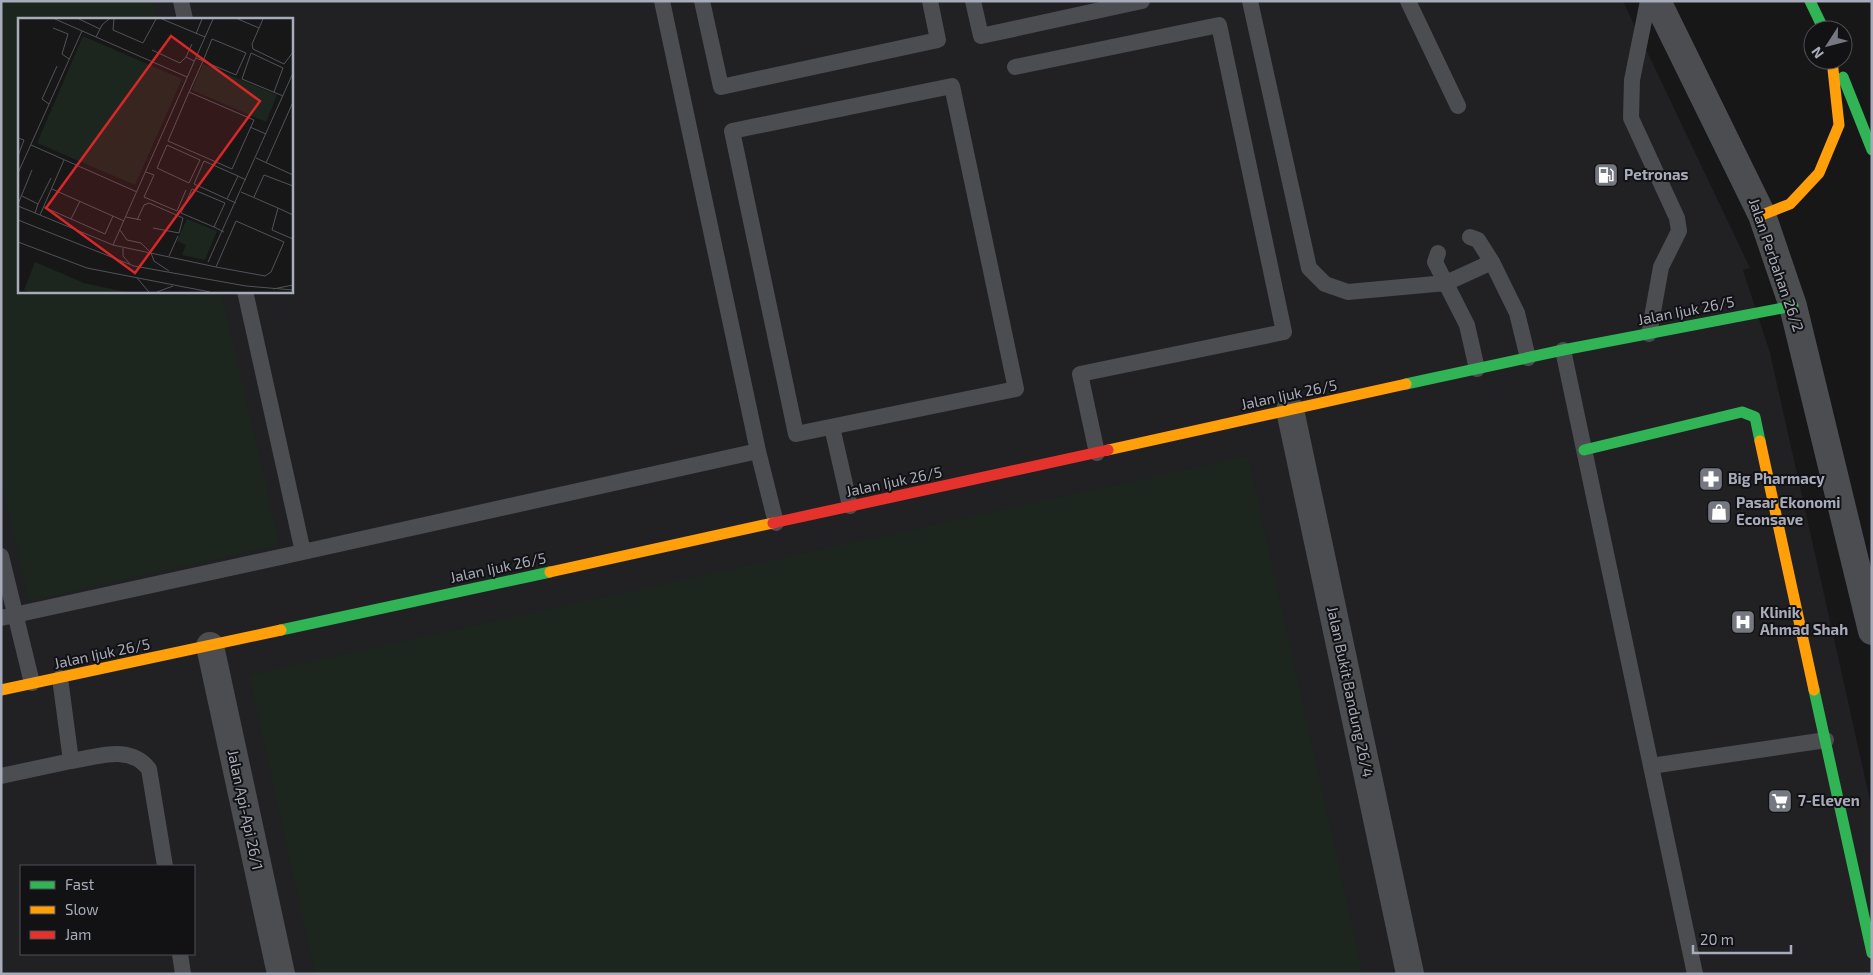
<svg xmlns="http://www.w3.org/2000/svg" width="1873" height="975" font-family="'Exo 2',sans-serif">
<style>
.built{fill:#212124;fill-rule:evenodd}
.green{fill:#1d251f}
.lines{fill:none;stroke-linecap:round;stroke-linejoin:round}
.lane{stroke:#4b4d51;stroke-width:16}
.street{stroke:#4b4d51;stroke-width:28}
.fast{stroke:#30b455;stroke-width:11}
.slow{stroke:#ff9f0a;stroke-width:11}
.jam{stroke:#e5322d;stroke-width:11}
.labels{text-anchor:middle;stroke-width:4;stroke-linejoin:round;paint-order:stroke}
.poi-label{font-size:15px;font-weight:bold;fill:#a8acba;stroke:#121114;text-anchor:start}
.street-label{font-size:15px;fill:#a8acba;stroke:#121114}
.inset-road{fill:none;stroke:#515359;stroke-width:1}
.view{fill:#d62828;fill-opacity:0.15;stroke:#d62828;stroke-width:2.5}
.inset-edge{fill:none;stroke:#a8acba;stroke-width:2.5}
</style>
<rect width="100%" height="100%" fill="#171718"/>
<!-- built -->
<path class="built" d="M1,1H1623L1750,268L1743,270L1770,353L1872,809V974H1ZM19,19H291V291H19ZM21,866H194V954H21Z"/>
<!-- green -->
<path class="green" d="M1,1H153L157,19H19V291H221L280,545L29,601L1,482Z
M1248,456L1363,974H315L249,675Z"/>
<g class="lines">
<!-- lane -->
<path class="lane" d="M181,1L185,19
M702,1L721,87L938,40L930,1
M973,1L981,36L1142,1
M1250,1L1309,268L1325,284L1348,292L1446,283L1492,262
M1408,1L1458,106
M1648,1L1632,80L1631,118L1677,218L1679,231L1661,267L1649,334
M1015,67L1219,25L1284,332L1080,374L1097,453
M952,86L1016,389L796,434L732,131Z
M1470,237L1478,240L1492,262L1517,313L1528,358
M1438,253L1435,262L1467,325L1477,369
M245,291L303,552L758,451L662,1
M1563,350L1695,974
M832,427L850,506
M758,451L776,523
M1,556L32,683
M1,618L303,552
M71,761C98,757 130,744 149,769L165,866
M1651,766L1826,740
M1,776L71,761L60,678
M180,954L183,974"/>
<!-- street -->
<path class="street" d="M1657,1L1762,215L1793,306L1872,631
M1290,410L1410,974
M210,646L281,974"/>
<!-- fast -->
<path class="fast" d="M1810,1L1824,30
M1843,77L1872,150
M1406,384L1563,350L1793,306
M1584,450L1742,412L1755,417L1760,441
M281,630L550,572
M1814,690L1872,953"/>
<!-- slow -->
<path class="slow" d="M1762,215L1790,204L1819,173L1839,125L1832,60
M1760,441L1814,690
M1108,450L1406,384
M550,572L773,523
M1,690L281,630"/>
<!-- jam -->
<path class="jam" d="M773,523L1108,450"/>
</g>
<!-- icons -->
<defs>
<symbol id="fuel-square" viewBox="-11 -11 22 22"><rect x="-9" y="-9" width="18" height="18" rx="4" fill="#757881" stroke="#121114"/><path d="M-5.5-6h7V0h2V4h1.3V-2.5L3-4.5l.8-.8L6-3V5H2.5V1h-1V6h-7ZM-4.2-4.7v3.2H.2V-4.7Z" fill="#fff"/></symbol>
<symbol id="pharmacy-square" viewBox="-11 -11 22 22"><rect x="-9" y="-9" width="18" height="18" rx="4" fill="#757881" stroke="#121114"/><path d="M-2-6h4v4h4v4h-4v4h-4v-4h-4v-4h4Z" fill="#fff"/></symbol>
<symbol id="shop-square" viewBox="-11 -11 22 22"><rect x="-9" y="-9" width="18" height="18" rx="4" fill="#757881" stroke="#121114"/><path d="M-5-2.5h2.3a2.7 3.5 0 0 1 5.4 0H5L5.5 6h-11ZM-1.5-2.5h3a1.5 2.3 0 0 0-3 0Z" fill="#fff"/></symbol>
<symbol id="hospital-square" viewBox="-11 -11 22 22"><rect x="-9" y="-9" width="18" height="18" rx="4" fill="#757881" stroke="#121114"/><path d="M-5-5h3v3.5h4V-5h3V5h-3V1.5h-4V5h-3Z" fill="#fff"/></symbol>
<symbol id="supermarket-square" viewBox="-11 -11 22 22"><rect x="-9" y="-9" width="18" height="18" rx="4" fill="#757881" stroke="#121114"/><path d="M-6-5.5h2.5l.6 2H6L4.5 2H-2.5L-4.4-4H-6ZM-1.5 3.2a1.3 1.3 0 1 0 .1 0ZM3 3.2a1.3 1.3 0 1 0 .1 0Z" fill="#fff"/></symbol>
</defs>
<g fill-rule="evenodd">
<use href="#fuel-square" x="1592" y="161" width="28" height="28"/>
<use href="#pharmacy-square" x="1697" y="465" width="28" height="28"/>
<use href="#shop-square" x="1705" y="498" width="28" height="28"/>
<use href="#hospital-square" x="1729" y="608" width="28" height="28"/>
<use href="#supermarket-square" x="1766" y="787" width="28" height="28"/>
</g>
<g class="labels">
<!-- poi labels -->
<g class="poi-label">
<text x="1624" y="180">Petronas</text>
<text x="1728" y="484">Big Pharmacy</text>
<text x="1736" y="508">Pasar Ekonomi<tspan x="1736" dy="17">Econsave</tspan></text>
<text x="1760" y="618">Klinik<tspan x="1760" dy="17">Ahmad Shah</tspan></text>
<text x="1798" y="806">7-Eleven</text>
</g>
<!-- street labels -->
<g class="street-label">
<text transform="translate(1776 265) rotate(71)" y="5">Jalan Perbahan 26/2</text>
<text transform="translate(1686 311) rotate(-11)" y="5">Jalan Ijuk 26/5</text>
<text transform="translate(1289 395) rotate(-12)" y="5">Jalan Ijuk 26/5</text>
<text transform="translate(894 482) rotate(-12)" y="5">Jalan Ijuk 26/5</text>
<text transform="translate(498 568) rotate(-12)" y="5">Jalan Ijuk 26/5</text>
<text transform="translate(102 654) rotate(-12)" y="5">Jalan Ijuk 26/5</text>
<text transform="translate(1350 692) rotate(78)" y="5">Jalan Bukit Bandung 26/4</text>
<text transform="translate(245 810) rotate(78)" y="5">Jalan Api-Api 26/1</text>
</g>
</g>
<!-- overview -->
<g transform="translate(18 18)">
<rect width="275" height="275" fill="#171718"/>
<path d="M65,18L164,61L117,167L19,125ZM185,46L259,77L248,104L174,72ZM169,201L199,213L187,242L164,237L168,227L159,223ZM17,244L66,265L108,274H11L6,272Z" fill="#1d251f"/>
<path class="inset-road" d="M37,1L169,59M61,1L82,11M96,1L95,12L125,25L138,1M144,1L187,19M220,1L241,10M245,1L234,26L235,31L266,46L275,34M35,10L50,16L44,36L51,41M178,16L184,1M78,19L84,7L91,1M174,26L168,39L176,43M134,32L162,45L168,39M171,74L236,102L214,151L150,123ZM171,74L185,43L194,21L228,35L218,57L185,43L178,40M256,74L265,50L233,35L224,61L265,78M31,86L24,81L39,48M232,109L248,116M0,120L6,122L0,138M13,127L119,174M149,127L182,142L171,165L139,150ZM238,140L275,157M248,145L275,84M128,154L136,157L126,179L159,193L168,172M0,155L64,13M34,171L106,203M223,174L260,190L254,212L275,221M4,178L20,186L17,195M236,179L246,157L275,168M209,181L176,166L186,143L220,158M218,185L209,181L220,158L228,162M0,186L14,152M20,186L33,160M0,188L95,227L198,249L218,203L266,224L253,254L247,258L198,249M26,189L87,216L95,198M260,190L275,197M22,197L46,142M108,199L123,202M53,201L62,183M0,202L116,248L228,268L275,272M119,202L126,187L131,185L165,200L161,215L135,210M196,209L207,185L174,171L163,195L196,209L206,214M102,212L109,222L123,225L133,235M0,224L69,250L192,274M95,227L195,1M105,230V238L112,246M133,235L136,243L151,253M151,238L160,218M190,244L275,55M119,260L131,274M255,271L275,267M139,274L155,268"/>
<path class="view" d="M153,18L242,83L117,255L28,190Z"/>
<rect width="275" height="275" class="inset-edge"/>
</g>
<!-- border -->
<rect width="1873" height="975" fill="none" stroke="#a8acba" stroke-width="5"/>
<!-- legend -->
<rect x="20" y="865" width="175" height="90" fill="#121114" stroke="#4e4f56"/>
<rect x="30" y="881" width="25" height="8" fill="#30b455" stroke="#4e4f56"/>
<text x="65" y="890" font-size="15" fill="#a8acba">Fast</text>
<rect x="30" y="906" width="25" height="8" fill="#ff9f0a" stroke="#4e4f56"/>
<text x="65" y="915" font-size="15" fill="#a8acba">Slow</text>
<rect x="30" y="931" width="25" height="8" fill="#e5322d" stroke="#4e4f56"/>
<text x="65" y="940" font-size="15" fill="#a8acba">Jam</text>
<!-- north arrow -->
<g transform="translate(1828 45) rotate(234)"><circle r="24" fill="#121114" stroke="#4e4f56"/>
<path d="M0-4L9 19L0 12L-9 19Z" fill="#757881"/>
<text y="-8" font-size="14" font-weight="bold" text-anchor="middle" fill="#a8acba">N</text>
</g>
<!-- scale -->
<path d="M1693 945v8h98v-8" fill="none" stroke="#a8acba" stroke-width="2.5"/>
<text x="1700" y="945" font-size="15" fill="#a8acba" stroke="#121114" stroke-width="4" paint-order="stroke">20 m</text>
</svg>
